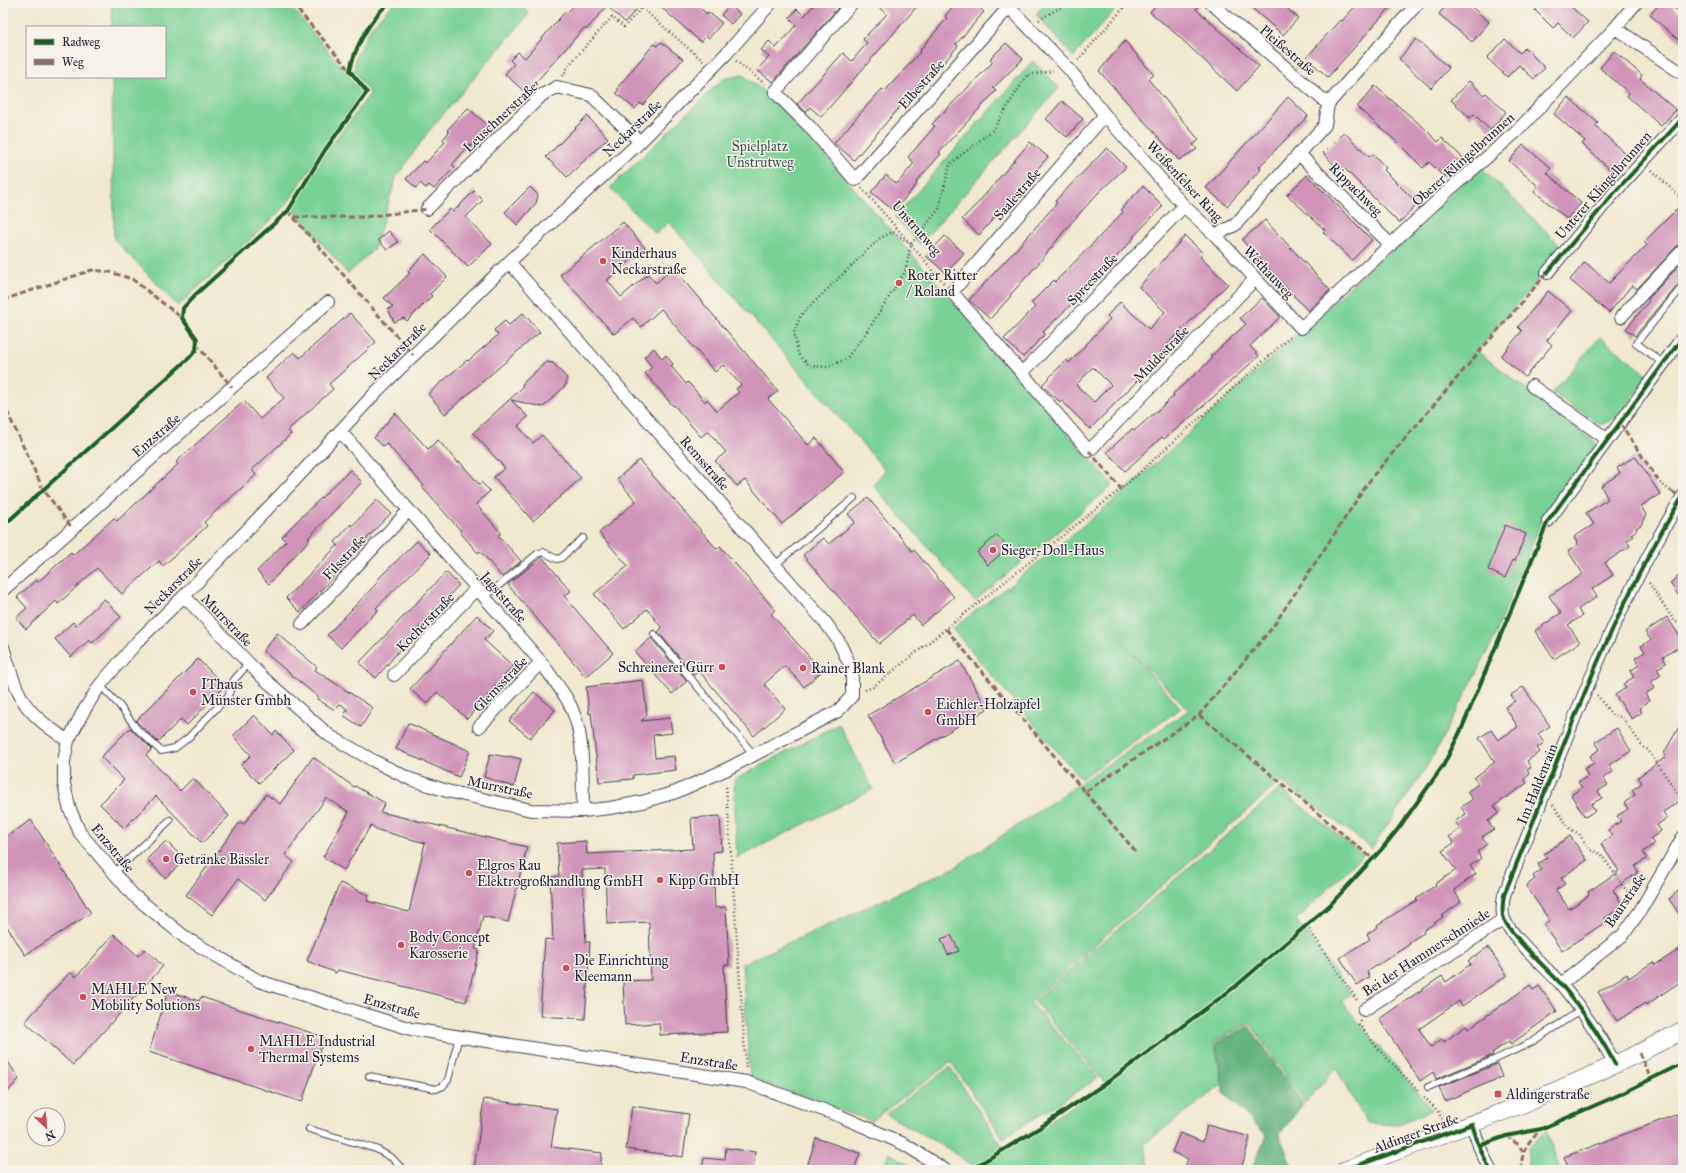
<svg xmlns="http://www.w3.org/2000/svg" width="1686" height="1173" font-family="'IM FELL Great Primer',serif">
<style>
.green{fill:#7ad196;stroke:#4e7a68}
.forest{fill:#63b37f;stroke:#426a5d}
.building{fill:#d094b9;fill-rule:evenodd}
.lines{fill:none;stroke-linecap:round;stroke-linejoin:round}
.lane-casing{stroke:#414051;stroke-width:8}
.street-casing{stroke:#414051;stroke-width:14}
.secondary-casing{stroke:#414051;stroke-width:18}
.path{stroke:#414051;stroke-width:2.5;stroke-dasharray:1 3;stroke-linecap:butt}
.lane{stroke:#fff;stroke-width:6}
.street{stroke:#fff;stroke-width:12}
.secondary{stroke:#fff;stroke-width:17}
.quiet{stroke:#8d6e63;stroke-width:3;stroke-dasharray:6 3;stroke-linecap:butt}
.cycleway-casing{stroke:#f7f3e8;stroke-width:6}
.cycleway{stroke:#1b5e20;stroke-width:4}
.poi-dot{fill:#d1495b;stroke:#f7f3e8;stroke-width:1.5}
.labels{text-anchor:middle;stroke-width:3;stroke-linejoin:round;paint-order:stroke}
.street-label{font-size:14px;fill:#22223b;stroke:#f7f3e8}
.park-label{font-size:14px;fill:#3c5756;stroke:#f7f3e8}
.poi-label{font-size:14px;fill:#22223b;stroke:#f7f3e8;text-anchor:start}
</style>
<rect width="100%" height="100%" fill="#f7f3e8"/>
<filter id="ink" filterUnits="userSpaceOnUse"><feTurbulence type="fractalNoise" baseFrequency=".025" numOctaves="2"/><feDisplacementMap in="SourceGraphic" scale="8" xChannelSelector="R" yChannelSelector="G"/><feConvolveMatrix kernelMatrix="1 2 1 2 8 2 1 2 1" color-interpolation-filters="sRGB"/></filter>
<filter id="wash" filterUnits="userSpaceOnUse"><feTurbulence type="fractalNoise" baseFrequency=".012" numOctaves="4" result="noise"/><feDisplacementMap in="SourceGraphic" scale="16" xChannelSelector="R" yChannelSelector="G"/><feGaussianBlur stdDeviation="0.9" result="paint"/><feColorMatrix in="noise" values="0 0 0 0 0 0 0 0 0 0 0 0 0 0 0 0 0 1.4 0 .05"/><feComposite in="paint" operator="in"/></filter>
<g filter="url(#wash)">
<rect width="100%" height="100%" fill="#f1e8d0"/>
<!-- green -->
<path class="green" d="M112,3H288L362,92L284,208L178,306L114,239L112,77H165V27H112Z
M394,3H528L524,8L529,14L428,132L396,178L374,249L348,274L292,208L326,152L370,94L354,71L355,58L371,27Z
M1046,3H1121L1073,57L1036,14Z
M1033,61L1059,88L920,244L895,217Z
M743,75L783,107L1113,485L975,601L873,485L885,470L669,222L656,234L610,188L723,79Z
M1481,167L1564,249L1477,351L1598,445L1543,518L1491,645L1431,760L1372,848L1281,781L1030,1002L1098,1078L1003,1138L951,1062L871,1121L750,1078L742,964L954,868L1189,710L1122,642L1181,708L1081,779L952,629L1007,587L1010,590L1008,587L1122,494Z
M1600,337L1649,376L1619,416L1601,425L1552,393Z
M839,724L873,789L737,858L734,780Z
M1280,789L1363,855L1296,920L1351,994L1341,1001L1432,1110L1396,1125L1367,1123L1336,1068L1305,1103L1250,1023L1214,1042L1223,1084L1144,1144L1150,1170H977L952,1151L886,1114L950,1067L1005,1150L1106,1084L1034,1001Z
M1546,1130L1560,1170H1526L1529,1148Z
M889,1153L914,1168V1170H882Z"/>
<!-- forest -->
<path class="forest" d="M1249,1026L1303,1104L1279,1135L1294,1170H1253L1251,1169L1267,1136L1224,1093L1216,1043Z"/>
<g id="blocks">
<!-- building -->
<path class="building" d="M576,3H642L625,22L607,6L586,30L584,28L535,83L537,85L528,95L505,74L514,64L510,60L518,52L525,58L565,12L567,13Z
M656,3H694L707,14L708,12L722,23L709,38L706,36L701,42Z
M816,3H832L838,8L773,82L757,70L769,57L761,50L769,41L776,48L796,25L789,18L797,9L804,16Z
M874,3H920L821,117L810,107L806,112L797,104L843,53L852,61L867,43L863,39L887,14Z
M957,3H974L984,12L956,44L958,46L940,67L938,66L912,96L910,95L854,160L834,143L882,89L885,91L921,51L920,50L947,18L945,16Z
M1157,3H1201L1196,9L1259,66L1237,91L1176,34L1150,12Z
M1246,3H1281L1298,18L1283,35Z
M1358,3H1394L1328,77L1306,58L1340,20L1342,21Z
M1448,3H1467L1489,22L1472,42L1439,14Z
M1541,3H1559L1564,8L1568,4L1588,22L1573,38L1558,23L1553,28L1535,10Z
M1660,3H1668L1683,15V44L1650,15Z
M730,5L740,14L731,24L721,15Z
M1416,39L1449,68L1431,88L1399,59Z
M1505,39L1520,53L1525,48L1545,68L1534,79L1519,65L1507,77L1487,58Z
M1125,41L1154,75L1148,79L1199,140L1193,145L1197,149L1179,160L1099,71Z
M661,42L683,59L643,105L640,103L635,109L616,93L619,89L617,88L654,44L657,46Z
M1006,43L1023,59L993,88L996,91L939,152L941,154L916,182L917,184L894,211L871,192L886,175L897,184L914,163L908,157L935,126L932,124L993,62L990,59Z
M1614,51L1642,75L1640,79L1676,110L1661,126L1627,96L1629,93L1600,68Z
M1469,81L1484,95L1486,93L1506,112L1490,130L1474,114L1470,118L1451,100Z
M1375,86L1423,127L1438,142L1442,138L1463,158L1444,177L1429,162L1423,168L1397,142L1357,107Z
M1288,97L1308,116L1259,167L1261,169L1227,206L1206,188Z
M1568,97L1598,123L1595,126L1629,157L1614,173L1582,144L1585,141L1554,114Z
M1062,101L1083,119L1067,137L1046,119Z
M468,108L490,127L471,147L469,145L452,165L455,167L434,189L429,185L426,188L420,183L416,188L406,179L423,161L426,163L445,142L443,139L449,132L447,130Z
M587,116L608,138L567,177L546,157Z
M1344,132L1369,157L1373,154L1386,168L1384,170L1418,204L1399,223L1345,169L1341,172L1323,153Z
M1030,142L1048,157L979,235L962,219L977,204Z
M1523,145L1551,168L1547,173L1581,203L1567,219L1534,191L1538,186L1509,161Z
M1107,148L1126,167L1097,194L1065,230L1039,263L1010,295L1011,296L990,319L969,300L1019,246L1057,203L1055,201Z
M1307,175L1372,240L1352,260L1323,232L1325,230L1287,195Z
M1143,186L1163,206L1133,237L1134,238L1084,292L1043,332L1045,334L1023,357L1004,339L1035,307L1031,303L1054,280L1055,282L1105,231L1123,212L1121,209Z
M530,187L538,195L536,203L517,225L505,212Z
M474,191L483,200L466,217L492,244L468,267L430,229L450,209L453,212Z
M1683,203V243L1678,245L1637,289L1632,285L1609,313L1570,280L1585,262L1609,283L1647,245L1644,242Z
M1265,220L1330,290L1308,311L1242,240Z
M623,222L645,248L607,280L621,297L648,274L656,283L673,268L778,391L768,399L808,445L816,438L844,472L782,524L745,480L737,486L715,461L726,452L708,431L701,437L674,405L673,406L645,373L652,367L644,357L654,348L662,359L666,355L673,364L671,366L686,384L688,382L705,402L707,399L717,411L739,392L736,389L741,385L723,365L715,372L661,309L641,327L633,318L614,334L560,275Z
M389,231L398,242L387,250L378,240Z
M945,236L964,253L946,273L926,256Z
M1185,236L1203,253L1200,257L1228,284L1177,334L1139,375L1141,377L1090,429L1061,400L1060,402L1042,385L1066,360L1069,363L1110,319L1107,316L1120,302L1149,329L1165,312L1139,287ZM1093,367L1111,385L1094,402L1076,385Z
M425,254L447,277L430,294L432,296L407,321L404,318L394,322L388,309L393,307L384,298L410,273L408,271Z
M1683,261V279L1635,336L1626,329L1649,301L1648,299Z
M1548,291L1572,311L1547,340L1552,345L1525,377L1501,356L1522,331L1518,327Z
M1262,298L1280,317L1250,346L1259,356L1192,416L1164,439L1162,437L1125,471L1107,452L1132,429L1134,431L1174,396L1173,394L1212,359L1210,357L1246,324L1240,318Z
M350,313L376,342L329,384L333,389L288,430L291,434L252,470L256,475L204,522L207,526L163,566L159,561L122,594L97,568L58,604L56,601L26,629L16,618L27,608L17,597L36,580L38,582L71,552L73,555L114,518L117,521L178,464L176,462L244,401L260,419L284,398L266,378L294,352L300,358Z
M523,313L540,332L445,414L428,394L467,360L468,361L498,335L494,330L505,321L509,325Z
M546,362L553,363L567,378L566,385L543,407L511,400L528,417L518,426L533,443L542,435L581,478L533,521L494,477L505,468L473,433L521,389L523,383Z
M395,413L428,449L438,440L458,463L459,461L479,484L481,482L490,491L476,504L501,533L498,535L521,561L502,577L480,551L478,553L460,532L461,531L422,487L424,486L386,443L383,446L374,438Z
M1635,456L1660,494L1641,506L1646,515L1641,525L1636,528L1637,530L1631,534L1633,537L1627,540L1630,546L1605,563L1613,575L1592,589L1597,597L1578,609L1582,616L1568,625L1580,642L1554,659L1535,631L1561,613L1549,596L1583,574L1568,551L1578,544L1574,537L1594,524L1586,513L1608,499L1601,486L1620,473L1617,468Z
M639,460L717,549L720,546L775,610L771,614L822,671L804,687L785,666L764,684L785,709L754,736L699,671L694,675L658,632L662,628L647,609L624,629L594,594L628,566L599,533L636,501L617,479Z
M350,470L362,482L308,538L310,539L269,584L257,571L286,541L282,537L294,524Z
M868,498L912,551L914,550L954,597L921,625L913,615L879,644L803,555L823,538L829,544L855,522L848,514Z
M377,500L391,513L367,538V539L340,570L300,612L286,598L338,545L335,542L351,524L352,526Z
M1505,525L1526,534L1515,561L1513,560L1505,578L1488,570Z
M997,535L1008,548L988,565L977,552Z
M417,541L431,554L376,608L378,610L341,648L327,635L378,582L377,580Z
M542,557L571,591L564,596L613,653L586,677L509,586L508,584Z
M446,572L459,585L412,635L376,678L359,663Z
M1683,573V602L1670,583Z
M104,599L121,617L92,643L89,640L71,657L55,639L73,622L76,625Z
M477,615L493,631L484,640L513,666L467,719L437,692L427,704L410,689Z
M1667,617L1683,641V644L1663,657L1666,663L1657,669L1661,675L1651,682L1655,688L1645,694L1649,701L1639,708L1642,712L1632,719L1615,695L1626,688L1623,684L1634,677L1630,671L1639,665L1635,658L1645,652L1641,646L1651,640L1645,632Z
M277,633L317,667L315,670L373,708L361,727L343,715L348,710L341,704L335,710L317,699L318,697L263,651Z
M651,638L687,681L672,694L635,652Z
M198,659L225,686L187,725L181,719L158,742L136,721Z
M960,661L987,709L895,763L868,715Z
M643,680L647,715L641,721L670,718L672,733L653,735L655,758L674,756L676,770L633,775V779L599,782L591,713L589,714L586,687Z
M1523,687L1550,726L1538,734L1544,743L1537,748L1540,752L1527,761L1531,768L1527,770L1530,774L1524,779L1527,783L1494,806L1499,813L1488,821L1494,829L1482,837L1487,844L1477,852L1481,858L1470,866L1476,874L1454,890L1461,902L1442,916L1443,917L1423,931L1424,933L1409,942L1410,944L1367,972L1370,977L1357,985L1340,958L1370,939L1367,934L1378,927L1377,925L1417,900L1416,899L1436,885L1435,884L1456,870L1442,851L1454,843L1449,837L1460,829L1455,821L1466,814L1461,807L1473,799L1467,792L1478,784L1474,778L1495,762L1479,738L1491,730L1498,740L1518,727L1505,707L1515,701L1511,695Z
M534,692L555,710L530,738L509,721Z
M254,715L273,735L276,731L294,750L259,783L241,765L251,755L233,736Z
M1683,720V799L1663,812L1667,818L1657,825L1661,831L1650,839L1654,844L1643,852L1647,858L1635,866L1638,872L1613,890L1623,906L1605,918L1607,921L1562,951L1544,925L1550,921L1526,886L1535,879L1533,876L1541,870L1538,864L1547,858L1544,854L1570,836L1587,860L1561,878L1565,884L1556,890L1569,909L1589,895L1588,892L1619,871L1601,844L1612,836L1608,830L1621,821L1617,816L1628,809L1624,803L1635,795L1632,790L1642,783L1638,777L1666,757L1664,753Z
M408,723L470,751L459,777L396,749Z
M130,728L152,749L146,755L180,791L193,778L229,816L202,843L156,796L124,828L100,804L124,780L101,757Z
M1617,728L1631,751L1609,765L1613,772L1603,778L1608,785L1598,791L1602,798L1591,804L1595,811L1585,817L1571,795L1582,788L1578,782L1588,776L1584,769L1594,763L1590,756L1600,749L1595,742Z
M490,754L507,757L508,756L521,759L514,787L484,777Z
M313,757L354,787L355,786L385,803L380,812L527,847L508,922L483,916L475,949L479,950L466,1002L338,970L336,973L307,961L340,883L369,895L367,901L409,912L425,843L378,830L371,825L344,870L323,857L349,812L326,798L285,855L294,862L265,900L238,879L212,915L186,895L240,822L244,824L266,794L280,804Z
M720,816L722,851L713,852L715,908L726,907L729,965H724L727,1032L660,1035L659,1023L625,1025L623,981L651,980L649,922L607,924L605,869L582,870L586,942H590L585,1019L540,1016L545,939L553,940L550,877L559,876L557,843L586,841L587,854L693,849L691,818Z
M31,820L91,913L25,955L3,920V839Z
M166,841L185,860L165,878L147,859Z
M1683,887V920L1669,899Z
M114,934L138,956L145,949L163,966L73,1065L25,1022L70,972L76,977Z
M951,935L959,951L948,955L941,939Z
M1488,947L1507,975L1462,1006L1459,1001L1419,1029L1431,1047L1442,1039L1444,1042L1466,1026L1468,1029L1530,985L1533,990L1539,986L1557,1011L1511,1044L1509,1041L1492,1053L1493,1055L1436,1079L1433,1072L1420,1081L1379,1019L1442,976L1446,982L1471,964L1468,961Z
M1683,947V980L1646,1005L1645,1003L1617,1021L1598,992L1627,974L1629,978L1653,962L1655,965Z
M168,991L199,1001L201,997L324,1037L302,1102L149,1052Z
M3,1054L19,1079L3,1097Z
M1497,1064L1502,1077L1445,1101L1439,1087Z
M484,1099L557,1109L551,1147L602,1153L600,1170H474Z
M632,1106L689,1114L683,1157L626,1149Z
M1683,1112V1170H1569L1564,1157Z
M1207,1125L1250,1137L1241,1170H1184L1188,1159L1172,1152L1180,1133L1203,1142Z
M816,1138L860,1153L854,1170H806Z
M726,1148L755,1152L753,1170H702L704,1158L725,1160Z"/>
</g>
</g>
<g filter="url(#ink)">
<use href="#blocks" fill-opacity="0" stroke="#414051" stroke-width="1"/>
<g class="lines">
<defs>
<path id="lane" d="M1664,364L1636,343L1683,286
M775,565L854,498
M485,597L537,554L543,552L557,559L561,558L583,538
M654,634L754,755
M100,685L119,705L137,729L161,751L175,748L188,738L228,696L234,680L248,664
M114,873L170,820
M369,1076L436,1089L443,1086L448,1080L459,1036
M1428,1087L1494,1060L1532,1042L1581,1010
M309,1129L376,1149L392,1158L403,1170"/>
<path id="street" d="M771,3L727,53L640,142L509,262L378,390L292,483L184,596L138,641L100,685L83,712L68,741L64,761V784L69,807L80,833L133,895L186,938L259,981L411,1029L746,1082L840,1116L904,1144L945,1170
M852,3L775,92L810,127L855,180L1009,7
M1005,3L1069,69L1105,115L1184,206L1215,235L1235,225L1325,125L1328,104L1418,3
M1211,3L1328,104
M1615,28L1683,74
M1105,115L952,292L1089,451L1255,279
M1299,154L1391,245
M427,209L542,95L557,87L591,95L640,142
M1215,235L1301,328L1448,191L1516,132L1615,28L1636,3
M1547,273L1614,193L1683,118
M1621,317L1683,250
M1022,373L1184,206
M1532,386L1607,439
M340,431L541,662C550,675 560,687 568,701C586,732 582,776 583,811
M1548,521L1683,337
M3,590L328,302
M184,596L261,676L330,736L374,761L410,779L447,791L531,810L583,811L610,808L642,802L676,792L725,770L838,711L852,696V669L838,640L825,622L509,262
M302,624L409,510
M3,647C9,666 14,688 26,705C37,720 53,730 68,741
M394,675L477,588
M479,727L541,662
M1561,984L1623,935L1640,911L1683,837
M1364,1010L1504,919
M1615,1064C1600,1036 1581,1008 1560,983C1547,969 1510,935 1504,919C1501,912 1503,902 1504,895C1559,760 1606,620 1683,496
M1472,1124L1479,1146L1490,1170"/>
<path id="secondary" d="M1345,1170C1460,1128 1576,1089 1683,1030"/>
</defs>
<!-- lane casing -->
<use href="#lane" class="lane-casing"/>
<!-- street casing -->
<use href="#street" class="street-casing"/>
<!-- secondary casing -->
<use href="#secondary" class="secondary-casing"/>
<!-- path -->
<path class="path" d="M642,8L703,61
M1039,20L1068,3
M1078,60L1128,3
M736,61L765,84
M563,76L569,65L612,17L624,27L646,3
M1652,170L1683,200
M862,188L944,283
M911,244L893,232L880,238L801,315L794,332L798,354L810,366L827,367L846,359L868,330L905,272L911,244L939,209L950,164L993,130L1027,75L1053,71
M1660,483L1671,491
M1649,583L1675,622L1683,624
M865,690L873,687L1121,489L1291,336
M1597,695L1612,715L1622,717L1643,747L1648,750L1683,801
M726,783L746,1069
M1553,805L1570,829L1579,834L1590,850L1601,854L1633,900
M1307,926L1357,1000
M1360,1020L1359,1024L1379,1050L1418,1090
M1424,1097L1438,1111L1442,1119"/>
<!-- lane -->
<use href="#lane" class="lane"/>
<!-- street -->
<use href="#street" class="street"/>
<!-- secondary -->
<use href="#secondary" class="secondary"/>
<!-- quiet -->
<path class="quiet" d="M292,3L350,71
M288,211L413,355
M294,217H365L427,209
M3,300L92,270L110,272L132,279L182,318
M196,344L232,387
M3,403L43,489L72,528
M1620,423L1660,483
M1089,451L1121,489
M1671,491L1682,497
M946,629L1085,792L1199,715L1272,628L1372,477L1547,273
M1199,715L1373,859
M1085,792L1136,852
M1639,1053L1651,1079
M1506,1136L1519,1145L1523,1152
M1521,1170C1521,1153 1528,1141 1540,1130"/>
<defs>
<path id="cycleway" d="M1547,273L1614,193L1683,118
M3,526L189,358L196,350L197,339L182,318L183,308L195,295L288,211L325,150L367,92L350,71C354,48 371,18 389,3
M1615,1064C1600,1036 1581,1008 1560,983C1547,969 1510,935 1504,919C1501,912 1503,902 1504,895C1559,760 1606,620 1683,496
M1479,1146L1506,1136L1541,1129L1621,1094L1683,1063
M970,1170L1041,1127L1109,1081L1236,986L1330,905L1381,850L1398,829L1443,766L1462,728L1548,521L1683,337
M1345,1170L1472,1124L1479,1146L1490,1170"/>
</defs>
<!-- cycleway casing -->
<use href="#cycleway" class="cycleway-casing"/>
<!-- cycleway -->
<use href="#cycleway" class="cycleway"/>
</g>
</g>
<!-- markers -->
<g class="poi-dot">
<circle cx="603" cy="261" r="4"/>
<circle cx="899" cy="283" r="4"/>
<circle cx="993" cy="550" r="4"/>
<circle cx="722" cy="667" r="4"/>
<circle cx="803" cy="668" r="4"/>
<circle cx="193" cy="692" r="4"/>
<circle cx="928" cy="712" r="4"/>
<circle cx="166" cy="859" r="4"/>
<circle cx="469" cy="873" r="4"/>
<circle cx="660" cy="880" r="4"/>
<circle cx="401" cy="945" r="4"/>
<circle cx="566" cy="968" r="4"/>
<circle cx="83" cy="997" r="4"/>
<circle cx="251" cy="1049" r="4"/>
<rect x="1494" y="1090" width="8" height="8" rx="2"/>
</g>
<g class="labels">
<!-- street labels -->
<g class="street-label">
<text transform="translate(1288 50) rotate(41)" y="5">Pleißestraße</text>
<text transform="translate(921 84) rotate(-48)" y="5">Elbestraße</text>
<text transform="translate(500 117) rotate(-43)" y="5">Leuschnerstraße</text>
<text transform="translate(632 128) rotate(-44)" y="5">Neckarstraße</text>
<text transform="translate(1463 159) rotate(-42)" y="5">Oberer Klingelbrunnen</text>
<text transform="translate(1185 181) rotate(47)" y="5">Weißenfelser Ring</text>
<text transform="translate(1603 185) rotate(-49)" y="5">Unterer Klingelbrunnen</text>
<text transform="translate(1356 189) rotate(45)" y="5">Rippachweg</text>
<text transform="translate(1017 194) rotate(-49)" y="5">Saalestraße</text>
<text transform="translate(917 228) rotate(49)" y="5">Unstrutweg</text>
<text transform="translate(1269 272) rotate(47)" y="5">Wethauweg</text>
<text transform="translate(1092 279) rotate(-46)" y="5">Spreestraße</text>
<text transform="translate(397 351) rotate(-45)" y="5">Neckarstraße</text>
<text transform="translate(1161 354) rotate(-46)" y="5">Muldestraße</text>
<text transform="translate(156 435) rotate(-41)" y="5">Enzstraße</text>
<text transform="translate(705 463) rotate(49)" y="5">Remsstraße</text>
<text transform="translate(344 557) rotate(-47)" y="5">Filsstraße</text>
<text transform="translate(173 585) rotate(-45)" y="5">Neckarstraße</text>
<text transform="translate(504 597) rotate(49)" y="5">Jagststraße</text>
<text transform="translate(227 620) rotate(46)" y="5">Murrstraße</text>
<text transform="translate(425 622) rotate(-46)" y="5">Kocherstraße</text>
<text transform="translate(500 684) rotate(-46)" y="5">Glemsstraße</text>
<text transform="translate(1537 784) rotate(-68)" y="5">Im Haldenrain</text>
<text transform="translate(500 787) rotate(12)" y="5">Murrstraße</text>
<text transform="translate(113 848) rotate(50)" y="5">Enzstraße</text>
<text transform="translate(1625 900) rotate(-56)" y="5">Baurstraße</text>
<text transform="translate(1426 952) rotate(-33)" y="5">Bei der Hammerschmiede</text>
<text transform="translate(392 1006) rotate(16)" y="5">Enzstraße</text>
<text transform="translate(709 1061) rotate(9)" y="5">Enzstraße</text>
<text transform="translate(1416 1133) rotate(-20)" y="5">Aldinger Straße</text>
</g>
<!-- park labels -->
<g class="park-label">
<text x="760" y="151">Spielplatz<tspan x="760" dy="16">Unstrutweg</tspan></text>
</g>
<!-- poi labels -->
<g class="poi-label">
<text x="611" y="258">Kinderhaus<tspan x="611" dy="16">Neckarstraße</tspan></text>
<text x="907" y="280">Roter Ritter<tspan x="907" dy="16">/ Roland</tspan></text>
<text x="1001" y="555">Sieger-Doll-Haus</text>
<text x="714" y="672" text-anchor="end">Schreinerei Gürr</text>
<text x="811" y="673">Rainer Blank</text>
<text x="201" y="689">IThaus<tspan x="201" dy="16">Münster Gmbh</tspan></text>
<text x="936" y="709">Eichler-Holzäpfel<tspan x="936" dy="16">GmbH</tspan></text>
<text x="174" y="864">Getränke Bässler</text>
<text x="477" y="870">Elgros Rau<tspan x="477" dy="16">Elektrogroßhandlung GmbH</tspan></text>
<text x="668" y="885">Kipp GmbH</text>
<text x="409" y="942">Body Concept<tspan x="409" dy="16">Karosserie</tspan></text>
<text x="574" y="965">Die Einrichtung<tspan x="574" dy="16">Kleemann</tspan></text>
<text x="91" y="994">MAHLE New<tspan x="91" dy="16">Mobility Solutions</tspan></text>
<text x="259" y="1046">MAHLE Industrial<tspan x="259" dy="16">Thermal Systems</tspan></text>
<text x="1506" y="1099">Aldingerstraße</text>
</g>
</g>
<!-- margin -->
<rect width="1686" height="1173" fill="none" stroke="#f7f3e8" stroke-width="16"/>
<!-- legend -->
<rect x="26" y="26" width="140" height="52" fill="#f7f3e8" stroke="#a29fa3"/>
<rect x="34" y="39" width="20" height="6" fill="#1b5e20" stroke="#a29fa3"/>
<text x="62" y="46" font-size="12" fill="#22223b">Radweg</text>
<rect x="34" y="59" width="20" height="6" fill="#8d6e63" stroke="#a29fa3"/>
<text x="62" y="66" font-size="12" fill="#22223b">Weg</text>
<!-- north arrow -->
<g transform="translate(46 1127) rotate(154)"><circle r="19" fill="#f7f3e8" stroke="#a29fa3"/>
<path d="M0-3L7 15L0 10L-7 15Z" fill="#d1495b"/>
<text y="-6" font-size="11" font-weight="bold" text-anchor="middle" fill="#22223b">N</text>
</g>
</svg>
